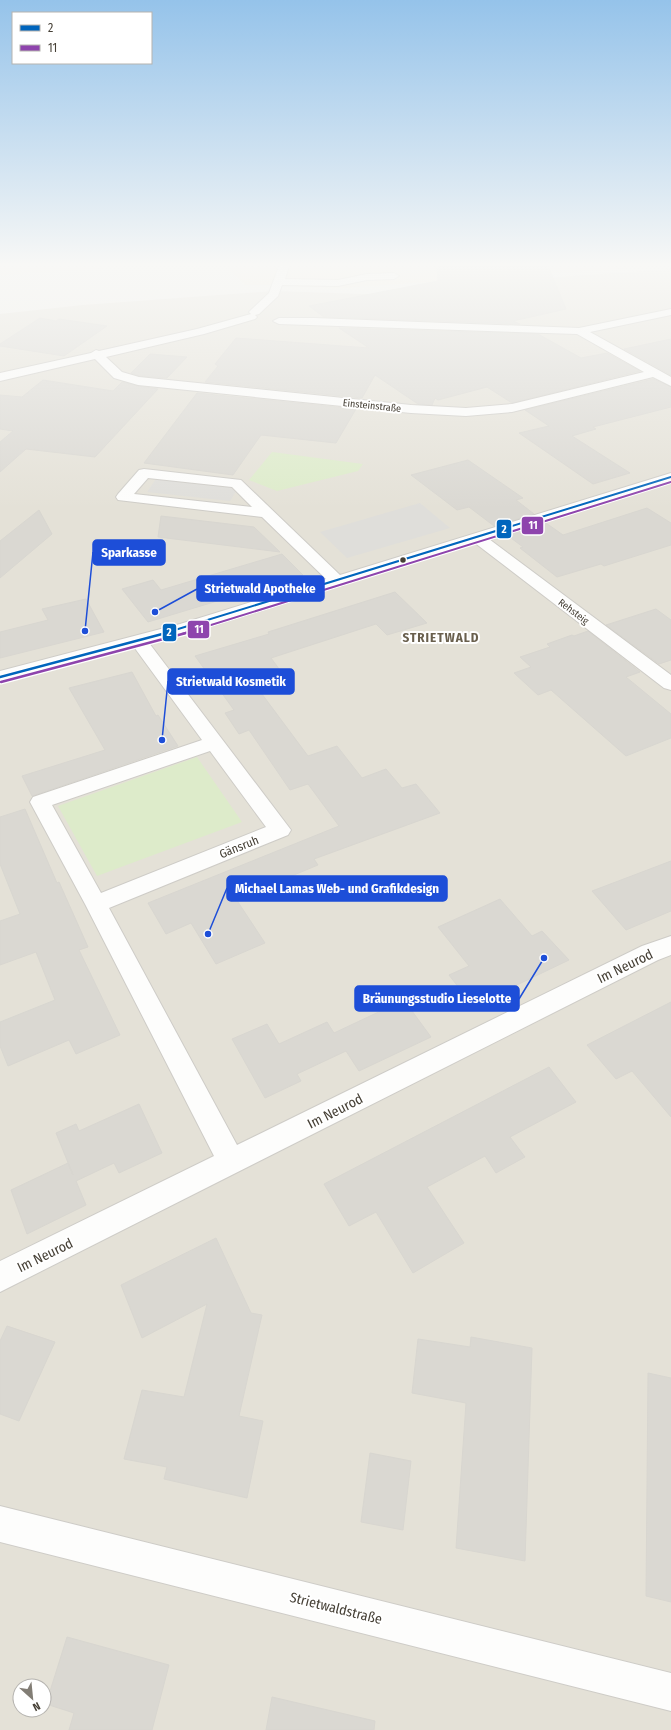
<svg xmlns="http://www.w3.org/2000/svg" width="671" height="1730" font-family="'Fira Sans Condensed',sans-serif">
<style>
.residential{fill:#e4e1d7;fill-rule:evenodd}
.commercial{fill:#f3ebdd}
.green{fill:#ddebca}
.parking{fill:#dfdeda}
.building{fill:#dad8d2;stroke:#d8d6d0}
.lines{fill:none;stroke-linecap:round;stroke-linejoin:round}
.minor-casing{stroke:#ceccc7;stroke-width:2}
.minor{fill:#fdfdfc;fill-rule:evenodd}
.bus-1-far1-casing{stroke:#fff;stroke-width:4}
.bus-1-casing{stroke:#fff;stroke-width:5}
.bus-2-far1-casing{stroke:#fff;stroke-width:4}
.bus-2-casing{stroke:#fff;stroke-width:5}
.bus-1-far1{stroke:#0065bd;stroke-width:2}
.bus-1{stroke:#0065bd;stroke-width:2.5}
.bus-2-far1{stroke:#8e44ad;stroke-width:2}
.bus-2{stroke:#8e44ad;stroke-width:2.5}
.bus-dot{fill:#464036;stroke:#fff;stroke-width:1.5}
.labels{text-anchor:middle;stroke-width:4;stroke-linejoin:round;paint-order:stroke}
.far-street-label{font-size:10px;fill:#464036;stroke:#fff}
.street-label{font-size:12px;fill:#464036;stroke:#fff}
.far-district-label{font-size:13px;font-weight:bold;letter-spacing:1px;fill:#695f4d;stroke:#fff}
.near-street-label{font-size:14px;fill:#464036;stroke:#fff}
.leader{fill:none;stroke:#1d4ed8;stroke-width:1.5}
.callout-dot{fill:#1d4ed8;stroke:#fff;stroke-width:1.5}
.callout{fill:#1d4ed8;stroke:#1d4ed8;stroke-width:1.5}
.callout-label{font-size:13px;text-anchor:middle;font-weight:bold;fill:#fff}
.line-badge{stroke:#fff;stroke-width:1.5}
.badge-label{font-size:11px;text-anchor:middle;font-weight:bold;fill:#fff}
</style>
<rect width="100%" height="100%" fill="#f0efea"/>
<!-- residential -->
<path class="residential" d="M671,269V1730H0V314L83,305L274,291L454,297L558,277ZM20,1686H44V1710H20Z"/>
<!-- commercial -->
<path class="commercial" d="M0,266H139L0,275Z
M226,266H657L342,288L267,285H245Z"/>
<!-- green -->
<path class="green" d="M272,452L363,464L358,471L277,491L249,480Z
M197,757L242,822L97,876L58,806Z"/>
<!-- parking -->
<path class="parking" d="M156,479L238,488L230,501L147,492Z
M420,503L450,528L347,558L320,532Z"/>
<!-- building -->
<path class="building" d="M437,266H548L566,309L513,321L520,324L324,317L309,306L438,281Z
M40,318L56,321L59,319L107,326L64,356L0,346V344Z
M339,328L538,334L581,358L607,353L640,371L512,403L487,387L438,400L435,398L432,405L418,404L375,375L362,398L205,382L218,366L215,364L236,338L369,348Z
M671,339V375L624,349Z
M150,354L187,357L167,378L139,376L131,373Z
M653,379L671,387V407L593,427L596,429L572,436L630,473L593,484L519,433L549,426L525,410Z
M43,380L113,391L122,382L138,386L158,389L95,457L26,449L0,472V442L13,431L0,429V395L22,397Z
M197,393L356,409L336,443L261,435L233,475L144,463Z
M468,460L523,498L516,500L534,514L494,526L469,507L457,510L411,475Z
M647,508L671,523V545L604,566L601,564L557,577L520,548L523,547L507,535L546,523L563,535Z
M39,510L52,534L0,578V541Z
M161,516L254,527L280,552L158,537Z
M282,554L303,575L148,622L122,589L153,580L161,590Z
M395,592L427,623L387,635L376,624L271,658L285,677L256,686L308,756L337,746L362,778L386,769L402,788L416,784L440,813L314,859L318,865L236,899L265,943L216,964L191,923L166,934L148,903L339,826L308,784L290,790L249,730L239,734L225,713L234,710L195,656L269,634L268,632Z
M86,599L104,632L0,658V632L48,620L42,609Z
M656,609L671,620V660L659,664L606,625Z
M588,631L640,672L626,677L671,714V738L626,756L551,690L538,695L514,673L531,667L520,657L550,647L547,644L572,635L574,636Z
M132,672L156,716L158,715L178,746L32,796L22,776L105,750L69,688Z
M25,809L57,883L59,882L88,947L79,950L120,1035L76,1054L69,1040L8,1066L0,1046V1022L55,1000L36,952L0,965V921L20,914L0,864V817Z
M671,861V911L626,930L592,891Z
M500,899L532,936L542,931L569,960L473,1006L449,975L469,966L438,927Z
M404,1000L431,1037L359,1071L346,1051L297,1074L301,1081L265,1098L232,1039L267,1024L279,1044L327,1022L334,1033Z
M671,1002V1117L632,1071L616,1079L587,1045Z
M549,1067L576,1102L510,1137L525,1157L496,1173L485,1156L427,1187L464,1243L413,1273L376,1212L349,1226L324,1184Z
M139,1104L162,1153L119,1173L114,1163L76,1181L86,1205L27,1234L11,1190L68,1163L73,1175L56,1133L76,1124L79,1131Z
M216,1238L251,1313L262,1315L239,1416L263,1421L247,1498L164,1479L167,1467L124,1459L142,1390L184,1397L207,1304L142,1338L121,1285Z
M7,1326L55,1342L19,1421L0,1414V1341Z
M471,1337L532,1348L525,1561L456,1548L466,1403L412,1393L418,1339L470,1347Z
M648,1373L671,1378V1602L646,1596Z
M370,1453L411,1461L403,1530L361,1522Z
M67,1637L169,1665L152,1730H69L74,1713L46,1704Z
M272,1697L375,1721L374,1730H266Z"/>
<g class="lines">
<defs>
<path id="minor" d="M279,266H289L285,279L338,280L367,274L394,273L399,276L394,279L367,280L338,286L282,285L278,296L259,314L255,315L257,317L255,319L204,334L106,357L122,372L139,377L411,405L466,408L512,404L644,372L577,334L279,324L273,321L279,318H314L579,328L671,309V315L590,332L671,377V386L653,377L512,412L466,416L411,413L138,385L114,378L95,359L0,381V373L91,353L96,350L99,351L197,329L251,314L249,312L251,310L269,293Z
M144,469L241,480L340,575L671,473V482L489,539L671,675V690L664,688L475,543L345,584L344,585L336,587L192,632L149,643L291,830L288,835L109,908L237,1145L642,946L671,936V955L658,960L0,1292V1261L214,1156L85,904L30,802L33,797L202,740L134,647L0,683V671L180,624L326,579L262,517L118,500L116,497L118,494L139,470ZM148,478L232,487L252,507L134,494ZM210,751L266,827L101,893L52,805Z
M0,1506L671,1673V1711L0,1542Z"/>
</defs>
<!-- minor casing -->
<use href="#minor" class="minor-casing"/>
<!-- minor -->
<use href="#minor" class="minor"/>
<defs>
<path id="bus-1-far1" d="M162,634L671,477"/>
<path id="bus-1" d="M0,677L166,633"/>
<path id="bus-2-far1" d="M182,634L671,482"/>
<path id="bus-2" d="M1,682L186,633"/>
</defs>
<!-- bus-1-far1 casing -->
<use href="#bus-1-far1" class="bus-1-far1-casing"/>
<!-- bus-1 casing -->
<use href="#bus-1" class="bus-1-casing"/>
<!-- bus-2-far1 casing -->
<use href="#bus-2-far1" class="bus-2-far1-casing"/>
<!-- bus-2 casing -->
<use href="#bus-2" class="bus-2-casing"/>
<!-- bus-1-far1 -->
<use href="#bus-1-far1" class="bus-1-far1"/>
<!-- bus-1 -->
<use href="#bus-1" class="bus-1"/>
<!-- bus-2-far1 -->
<use href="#bus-2-far1" class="bus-2-far1"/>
<!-- bus-2 -->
<use href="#bus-2" class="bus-2"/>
</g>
<!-- sky -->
<linearGradient id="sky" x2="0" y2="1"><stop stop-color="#95c3ea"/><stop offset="0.52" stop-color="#f8f8f6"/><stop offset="1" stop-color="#f8f8f6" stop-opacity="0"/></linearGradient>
<rect width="671" height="509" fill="url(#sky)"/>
<!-- markers -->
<circle class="bus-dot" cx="403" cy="560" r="3.5"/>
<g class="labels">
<!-- far-street labels -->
<g class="far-street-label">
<text transform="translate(372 405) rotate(6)" y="4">Einsteinstraße</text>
<text transform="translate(574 611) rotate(37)" y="4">Rehsteig</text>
</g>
<!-- street labels -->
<g class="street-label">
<text transform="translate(239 847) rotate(-22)" y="4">Gänsruh</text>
</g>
<!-- far-district labels -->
<g class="far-district-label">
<text x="441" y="642">STRIETWALD</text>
</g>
<!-- near-street labels -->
<g class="near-street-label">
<text transform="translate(625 966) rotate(-26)" y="5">Im Neurod</text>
<text transform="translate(335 1111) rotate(-27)" y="5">Im Neurod</text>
<text transform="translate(45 1255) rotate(-26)" y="5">Im Neurod</text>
<text transform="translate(336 1608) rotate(14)" y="5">Strietwaldstraße</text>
</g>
</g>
<!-- callouts -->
<path class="leader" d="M85 631L93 552M155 612L197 589M162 740L168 681M208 934L227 888M544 958L519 999"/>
<g class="callout-dot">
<circle cx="85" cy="631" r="4"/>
<circle cx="155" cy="612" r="4"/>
<circle cx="162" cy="740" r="4"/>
<circle cx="208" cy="934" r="4"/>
<circle cx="544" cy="958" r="4"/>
</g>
<g class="callout">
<rect x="93" y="540" width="72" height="25" rx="4"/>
<rect x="197" y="576" width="127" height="25" rx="4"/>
<rect x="168" y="669" width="126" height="25" rx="4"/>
<rect x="227" y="876" width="220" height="25" rx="4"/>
<rect x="355" y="986" width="164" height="25" rx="4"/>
</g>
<g class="callout-label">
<text x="129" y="557">Sparkasse</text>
<text x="260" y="593">Strietwald Apotheke</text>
<text x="231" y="686">Strietwald Kosmetik</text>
<text x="337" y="893">Michael Lamas Web- und Grafikdesign</text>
<text x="437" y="1003">Bräunungsstudio Lieselotte</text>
</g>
<g class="line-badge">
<rect x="521" y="516" width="23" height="19" rx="4" fill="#8e44ad"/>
<rect x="496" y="519" width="16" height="20" rx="4" fill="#0065bd"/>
<rect x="187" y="620" width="23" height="19" rx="4" fill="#8e44ad"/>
<rect x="162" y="623" width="15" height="19" rx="4" fill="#0065bd"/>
</g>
<g class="badge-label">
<text x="533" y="529">11</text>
<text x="504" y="533">2</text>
<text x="199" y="633">11</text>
<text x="169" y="636">2</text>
</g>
<!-- legend -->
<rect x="12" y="12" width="140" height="52" fill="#ffffff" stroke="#b5b3af"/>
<rect x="20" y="25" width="20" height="6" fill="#0065bd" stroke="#b5b3af"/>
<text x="48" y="32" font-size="12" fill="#464036">2</text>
<rect x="20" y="45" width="20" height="6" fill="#8e44ad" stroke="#b5b3af"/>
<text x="48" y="52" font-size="12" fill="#464036">11</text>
<!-- north arrow -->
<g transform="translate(32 1698) rotate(153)"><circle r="19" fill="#ffffff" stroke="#b5b3af"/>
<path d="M0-3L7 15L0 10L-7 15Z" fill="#827d75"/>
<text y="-6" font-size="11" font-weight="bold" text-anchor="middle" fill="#464036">N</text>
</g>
</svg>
